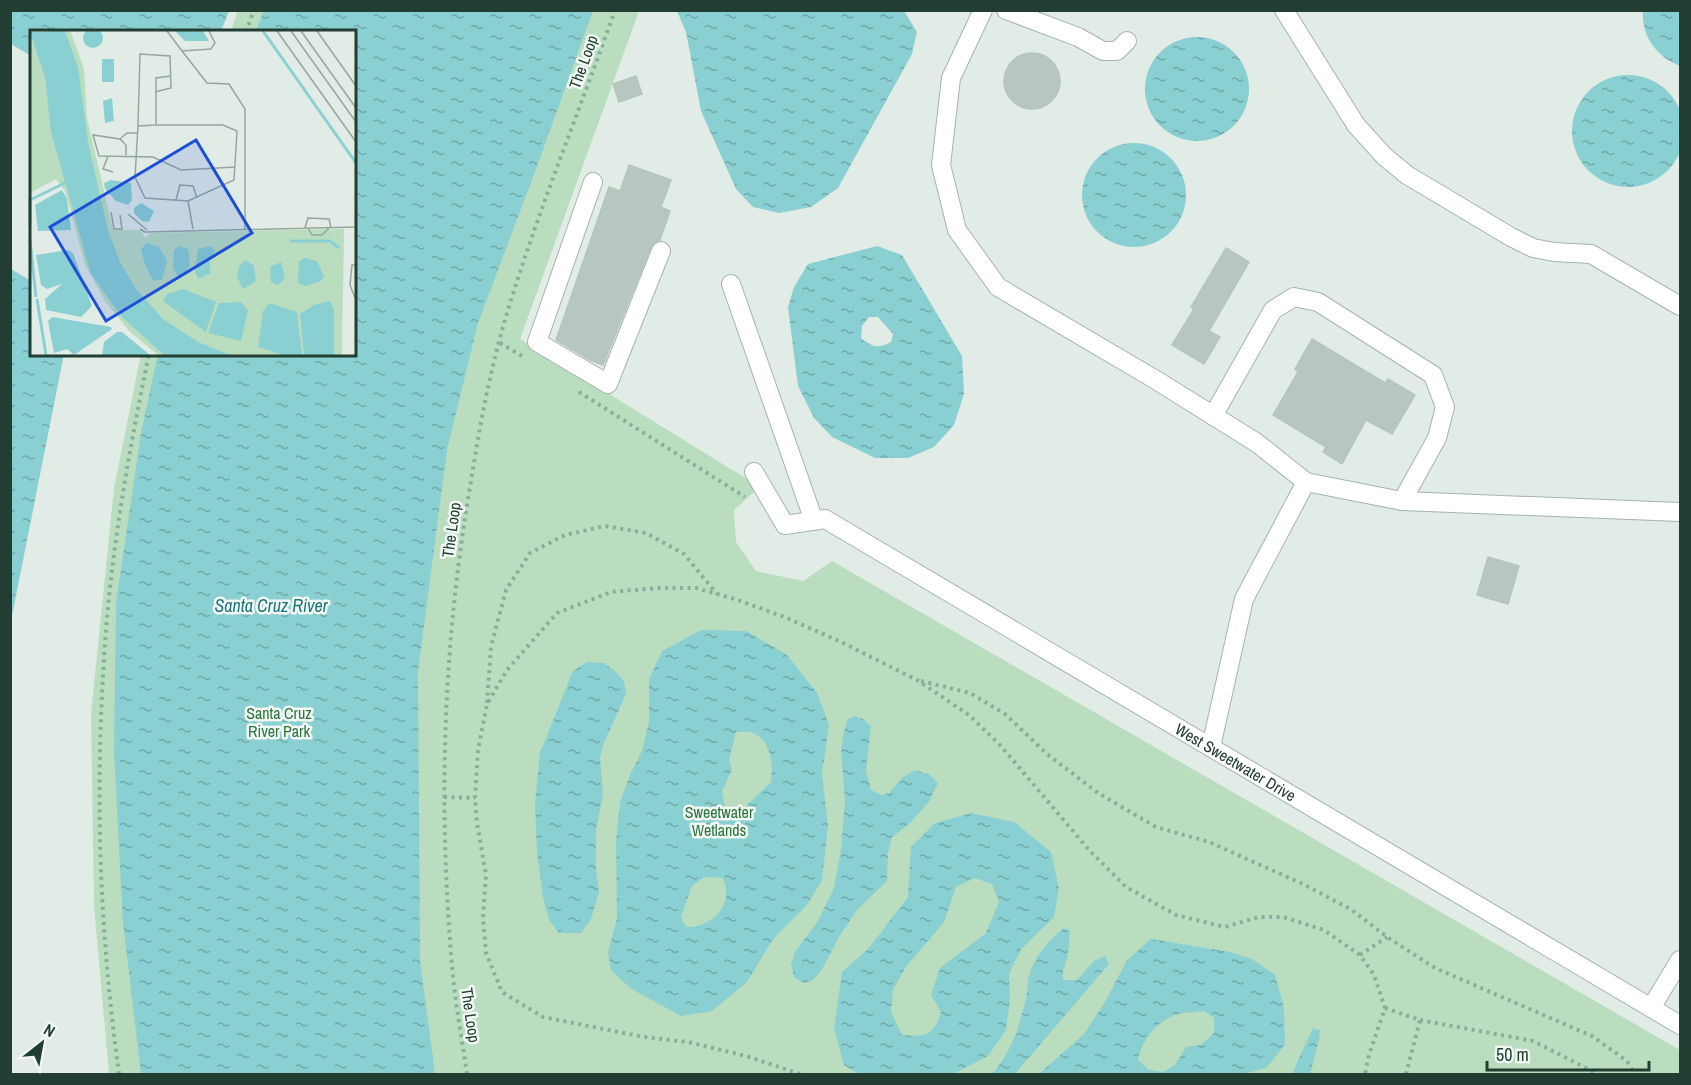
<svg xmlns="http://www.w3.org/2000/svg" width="1691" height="1085" font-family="'Archivo Narrow',sans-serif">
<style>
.park{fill:#bbddbf}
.water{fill:url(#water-ripples);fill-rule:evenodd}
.building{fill:#b7c7bf;stroke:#b4c6bc;stroke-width:1.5}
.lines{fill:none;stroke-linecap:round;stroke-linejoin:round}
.minor-casing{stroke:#a5b4ac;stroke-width:20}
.path{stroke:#82b09b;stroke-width:4;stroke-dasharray:3 4.5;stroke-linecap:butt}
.minor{stroke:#fff;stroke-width:18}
.labels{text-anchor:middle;stroke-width:5;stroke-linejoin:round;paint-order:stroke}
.street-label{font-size:16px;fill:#223d32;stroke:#f2f9f5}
.park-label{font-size:16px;fill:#2c743e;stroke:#f2f9f5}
.water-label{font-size:18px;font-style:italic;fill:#1c7679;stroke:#f2f9f5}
.inset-river{fill:none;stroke:#8acfd1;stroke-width:3}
.inset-road{fill:none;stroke:#95a69e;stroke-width:1.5}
.view{fill:#1d4ed8;fill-opacity:0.15;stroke:#1d4ed8;stroke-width:3}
.inset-edge{fill:none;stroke:#223d32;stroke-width:3}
</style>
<defs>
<pattern id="water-ripples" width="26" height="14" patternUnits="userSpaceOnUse" patternTransform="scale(1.5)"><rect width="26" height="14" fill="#8acfd1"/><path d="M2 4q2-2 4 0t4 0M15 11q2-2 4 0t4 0" fill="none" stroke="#70a9aa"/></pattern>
</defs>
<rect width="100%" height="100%" fill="#e2ece6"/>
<!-- park -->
<path class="park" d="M238,10L639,11L520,339L760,487L734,510L736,542L756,571L803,581L832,561L1680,1050V1074H109L94,906L91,714L114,488L141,354H354V32L231,31Z"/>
<!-- water -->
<path class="water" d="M11,10H229V11L221,31L32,32L31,56L11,44Z
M264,10L593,11L536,169L478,323L447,450L418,671L420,961L435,1074H141L123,923L114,752L116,603L141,433L158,354H354V32L256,31Z
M677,11H904L917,32L912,54L838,188L811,207L779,213L753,207L736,189L701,111L686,32Z
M1643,11H1680V66C1657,57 1641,36 1643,11Z
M1145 89a52 52 0 1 1 104 0a52 52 0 1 1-104 0Z
M1572 131a56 56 0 1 1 112 0a56 56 0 1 1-112 0Z
M1082 195a52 52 0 1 1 104 0a52 52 0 1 1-104 0Z
M877,246L902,255L962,356L964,394L954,425L934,447L908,458H875L832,437L814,418L798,386L788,307L794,287L808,264ZM869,317H878L893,334L891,342C878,349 872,347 861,338L862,326Z
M11,269L31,281L32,354H64L11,621Z
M701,630L746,631L786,654L817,693L829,725L822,774L828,826L822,880L807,905L773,939L747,982L712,1011L681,1016L630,988L611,970L608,952L617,919L616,841L620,802L631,773L642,751L649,722V679L662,651ZM736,732C741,732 751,731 755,734C772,743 773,766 771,782L746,806L725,807L722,791L732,770L729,760ZM704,877L723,878C735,904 713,928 686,927L681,917L692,886Z
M587,662L604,663L615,671L624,681L626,694L604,743L600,757L603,795L596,829V870L599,892L591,919L581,933H559L549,920L543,897L537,852L535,804L540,753L573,671Z
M855,716L863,719L871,726L866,770L871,790L881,795L889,793L903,777L916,770L930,775L938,783L929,802L909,824L892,837L888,853L887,881L856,911L839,937L821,971L812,981L803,983L794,977L791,964L795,952L818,921L834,888L841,850L845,801L841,750L844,731L848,719Z
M971,813L1014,822L1051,852L1059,888L1054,917L1021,949L1009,974L1010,1000L1006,1030L988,1056L953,1074H859L844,1065L834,1028L842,972L869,948L908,897L911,847L935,823ZM975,878L992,884L999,902L986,933L940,968L931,995L941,1012C934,1036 925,1037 902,1035L891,1012L893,990L905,968L944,922L956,887Z
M1064,928L1070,931L1068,955L1063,972V980H1077L1094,961L1105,956L1109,964L1015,1074H992C1011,1053 1019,1027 1026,999C1028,990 1027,980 1030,972C1037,954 1049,940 1064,928Z
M1151,939L1230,952L1252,959L1275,975L1284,1007L1285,1045L1266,1068L1244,1074H1039L1084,1034L1105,1002L1127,960ZM1204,1011L1214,1018V1033L1201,1045L1186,1047L1175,1065L1163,1072L1149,1070L1138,1060C1142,1040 1158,1019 1179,1014C1187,1012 1196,1012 1204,1011Z
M1313,1028L1320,1030L1319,1040L1310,1074H1292Z"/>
<!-- building -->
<path class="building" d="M1004 81a28 28 0 1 1 56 0a28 28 0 1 1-56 0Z
M636,76L642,94L619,102L613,84Z
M629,165L671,180L661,207L670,211L660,240L655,242L651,247L603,365L590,360L556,340L609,187L620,191Z
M1226,248L1249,262L1209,331L1220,337L1204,364L1172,345L1194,309L1191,307Z
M1312,339L1385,383L1388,379L1415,395L1392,434L1366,420L1342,464L1323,452L1326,447L1273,415L1298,372L1295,369Z
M1488,557L1519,566L1508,604L1477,595Z"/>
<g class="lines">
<defs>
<g id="minor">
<path d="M983,10L951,78L941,165L957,230L998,287L1156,380L1257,443L1306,482L1402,501L1680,512"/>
<path d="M1006,10L1078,37L1103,51H1117L1127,41"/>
<path d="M1284,10L1356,125L1384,156L1407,175L1511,237L1533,248L1554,252L1591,254L1680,306"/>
<path d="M593,182L537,342L608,384L661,251"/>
<path d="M731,284L814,521"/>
<path d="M1213,416L1273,310L1294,297L1318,302L1433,375L1445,407L1437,438L1402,501"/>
<path id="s1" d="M754,472L785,525L825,519L1680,1025"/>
<path d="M1211,747L1244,599L1306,482"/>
<path d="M1651,1008L1680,960"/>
</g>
</defs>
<!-- minor casing -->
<use href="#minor" class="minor-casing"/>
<!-- path -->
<path class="path" d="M246,32L254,10
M500,343L522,356
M579,392L745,497
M921,681L970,693L1005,714L1047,754L1098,793L1156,827L1209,842L1303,884L1352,910L1387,937L1435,968L1592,1036L1627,1061L1635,1074
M487,703L491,647L506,590L530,553L565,535L605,526L646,533L684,554L717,594
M444,797L475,798
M1360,955L1387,937
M1385,1008L1420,1020L1406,1074
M1420,1020L1533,1041L1598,1074
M119,1074C101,943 95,810 103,677C108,568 127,460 149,354
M467,1074C462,1039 455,1002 452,966C438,802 443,643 471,481C480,424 491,365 508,310C539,208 580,110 615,10
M800,1074L746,1056L688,1042L644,1037L543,1017L502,992L486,953L483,918L486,875L477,823L475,798L478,750L487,704L507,670L557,613L611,592L658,588H696L738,600L787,618L839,641L917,680L969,715L1000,745L1089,850L1126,887L1176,915L1225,927L1259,917H1283L1324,930L1360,955L1374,975L1385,1008L1369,1055L1365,1074"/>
<!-- minor -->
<use href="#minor" class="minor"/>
</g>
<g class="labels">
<!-- street labels -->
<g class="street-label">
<text transform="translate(583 62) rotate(-70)" y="6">The Loop</text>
<text transform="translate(451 530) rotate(-82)" y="6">The Loop</text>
<text dy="6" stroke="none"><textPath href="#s1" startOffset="579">West Sweetwater Drive</textPath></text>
<text transform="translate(471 1015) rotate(82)" y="6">The Loop</text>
</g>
<!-- park labels -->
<g class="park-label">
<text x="279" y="719">Santa Cruz<tspan x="279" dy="18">River Park</tspan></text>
<text x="719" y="818">Sweetwater<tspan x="719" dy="18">Wetlands</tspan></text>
</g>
<!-- water labels -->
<g class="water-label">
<text x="271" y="612">Santa Cruz River</text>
</g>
</g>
<!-- overview -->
<g transform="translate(30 30)">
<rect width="326" height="326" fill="#e2ece6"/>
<path d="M0,1H40L43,8L54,39L57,88L83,200H111L115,208L121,203L314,199L312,325H128L100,302L75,271L55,234L35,161L26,149L0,163Z" fill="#bbddbf"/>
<path d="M53 8a10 10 0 1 1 20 0a10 10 0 1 1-20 0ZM35,1L48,37L58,112L78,201L91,234L106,259L133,289L168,312L200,325H134L92,287L61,244L21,102L15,47L0,2ZM145,1H173L179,11H155ZM72,29H84V52H72ZM82,68L84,91L75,93L73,71ZM81,150L101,153L102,170L98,175L86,171L75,159L74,153ZM32,160L37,169L41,200L8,201L5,175ZM111,173L124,181L119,192L112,191L104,183V178ZM117,213L129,217L137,231L132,250H123L115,235L111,219ZM150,216L158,219L160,234L154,246H148L143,238L144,220ZM181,216L185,221L179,229L181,243L168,249L165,242L168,219ZM38,220L43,223L62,276L51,287L16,280L15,269L32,254L17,259L11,255L6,225ZM275,228L287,231L294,246L291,251L275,256L268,253L269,231ZM216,230L224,236L226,251L213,259L207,247L209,236ZM251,232L255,248L248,255L241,252L240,237ZM153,259L186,272L176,302L133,271L137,264ZM300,271L304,281V325H274L270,284L284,275ZM211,272L218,280L211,311L178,303L189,273ZM239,273L267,282L272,325H253L228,317L233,281ZM22,287L81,297L82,299L44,325L37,319L24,323L18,291ZM87,302H92L120,325H72L74,312Z" fill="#8acfd1"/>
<path class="inset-river" d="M233,1L326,133M0,170L37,152M0,196V169M0,210L6,267M260,211H300L309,218M7,269L16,325"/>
<path class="inset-road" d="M137,1L152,21L181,19L185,13L179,1M247,1L326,112M261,1L326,92M271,1L326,78M287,1L326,56M152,21L177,53L199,54L215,79V199M126,95H193L207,101L204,150L158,171L115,168L105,147L108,96ZM126,95V48L141,46M108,96L110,24L140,26L141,58L125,62M90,109L97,103H108M96,125V115L90,109L63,105L69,126L123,127L151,140L205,137M78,126L73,139L83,142M146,170L150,155L163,156L167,168M158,171L163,199M81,182L84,199H92L90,185M98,184L117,200M275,198L278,188L299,189L301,198M278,198L282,205H292L299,198M110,199L115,202L326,197M325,268L320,255L322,235H326"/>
<path class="view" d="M166,110L222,203L76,291L20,197Z"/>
<rect width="326" height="326" class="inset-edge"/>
</g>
<!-- border -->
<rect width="1691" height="1085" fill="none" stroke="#223d32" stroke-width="24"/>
<!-- north arrow -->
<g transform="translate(42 1043) rotate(31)" stroke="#f2f9f5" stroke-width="4.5" paint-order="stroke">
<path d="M0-4.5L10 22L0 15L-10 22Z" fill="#223d32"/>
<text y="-9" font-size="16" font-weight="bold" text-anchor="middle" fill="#223d32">N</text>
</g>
<!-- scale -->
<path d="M1487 1061v9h162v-9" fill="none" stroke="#223d32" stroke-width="3"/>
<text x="1496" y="1061" font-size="18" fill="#223d32" stroke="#f2f9f5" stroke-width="4.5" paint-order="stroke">50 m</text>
</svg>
